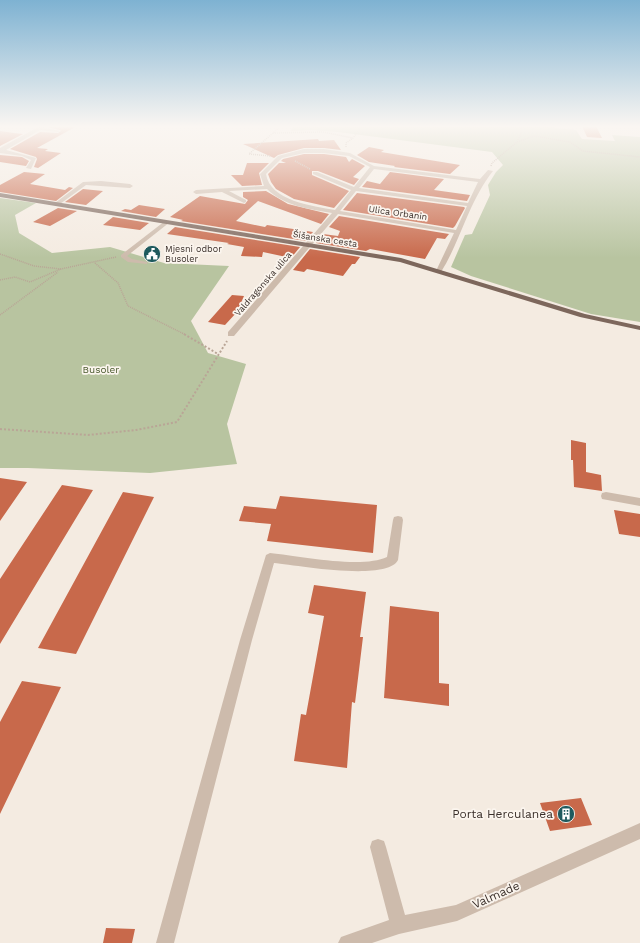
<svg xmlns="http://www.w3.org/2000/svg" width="640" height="943" font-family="'Work Sans',sans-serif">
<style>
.green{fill:#b8c4a0}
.building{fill:#c8694b}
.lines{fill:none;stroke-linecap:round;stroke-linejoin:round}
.path-far1{stroke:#b9a596;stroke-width:1.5;stroke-dasharray:1 1;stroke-linecap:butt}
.path{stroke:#b9a596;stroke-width:2;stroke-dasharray:2 2;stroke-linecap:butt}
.minor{fill:#cdbbac;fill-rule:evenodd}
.major{fill:#7d675c;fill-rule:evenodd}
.labels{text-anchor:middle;stroke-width:3.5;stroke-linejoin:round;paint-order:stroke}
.far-street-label{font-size:9px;fill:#3b302b;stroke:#fbf5ee}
.far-poi-label{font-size:9px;fill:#3b302b;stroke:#fbf5ee;text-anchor:start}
.park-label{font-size:10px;fill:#4a5a2e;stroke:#fbf5ee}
.near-poi-label{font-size:12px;fill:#3b302b;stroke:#fbf5ee;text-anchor:end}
.near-street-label{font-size:12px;fill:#3b302b;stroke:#fbf5ee}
</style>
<rect width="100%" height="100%" fill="#f4ebe1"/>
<!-- green -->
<path class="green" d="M293,126H553L556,128L576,130L582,139L615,141L612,135L640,137V322L591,314L471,276L451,267L465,235L472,234L490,195L488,185L496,172L503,165L492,152L338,132L311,130L291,131Z
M0,198L36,203L15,215L19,233L52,253L110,247L164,263L229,266L191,321L208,353L246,364L227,424L237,464L150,473L28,468H0Z"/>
<!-- building -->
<path class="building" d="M49,126H77L37,148L48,149L45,151L61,153L38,168L34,167L37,159L36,157L10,149L40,132L58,133L61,131L60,130L47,127Z
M582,126H596L602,138L587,137Z
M0,131L14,133L23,134L0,146Z
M318,139L319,141L334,140L341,150L324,148H304L278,155L274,158L243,144Z
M369,147L384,150L381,152L460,165L450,174L394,167L395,166L369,162L357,155Z
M304,154H324L346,157L349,162L352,159L365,166L353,177L359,179L354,185L318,171H312V175L349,191L334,208L294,199L276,189L271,182L268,174L279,163H286L281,161L283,159Z
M0,155L22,157L29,161L26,166L0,162Z
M247,163H269L259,173L262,185L242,186L231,175H243Z
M24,172L45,174L30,184L65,190L69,187L73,188L56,201L0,192V185Z
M390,172L444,179L434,190L470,195L467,201L362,187L367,181L380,184Z
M83,189L103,191L86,205L65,202Z
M266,191L288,204L329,214L321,224L258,201L236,221L265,227L267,225L313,232L306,241L181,221L183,220L170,217L200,196L245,204L248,200L243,197V192Z
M357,193L464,207L465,208L455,226L453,228L343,210Z
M139,205L165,209L156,217L121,211L125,209L131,210Z
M58,208L77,211L50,226L33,222Z
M339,216L449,234L445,239L437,238L425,259L370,249L366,251L316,243L323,234L338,236L340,231L329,227Z
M113,217L149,223L140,230L103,225Z
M175,227L300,247L291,258L263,252L262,257L241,256L244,247L227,244L229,243L167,234Z
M310,249L360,257L355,264H352L343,276L307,269L304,272L293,270Z
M232,295L244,296L237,312L225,325L208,322Z
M571,440L586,443V472L601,475L602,491L574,487L573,460H571Z
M0,478L27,482L0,521Z
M62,485L93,490L0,644V579Z
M123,492L154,497L76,654L38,648Z
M280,496L377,505L373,553L267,541L271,524L239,521L244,506L276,509Z
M614,510L640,514V537L619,534Z
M314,585L366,592L360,637H363L355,703L352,702L347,768L294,761L301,714L306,715L324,616L308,613Z
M390,606L439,612V683L449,684V706L384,698Z
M22,681L61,687L0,814V722Z
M581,798L592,825L550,831L540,803Z
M106,928L135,929L132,943H103Z"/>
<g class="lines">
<!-- path-far1 -->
<path class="path-far1" d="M273,133L323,132L353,138
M518,140L522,131L520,126
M346,147V143L353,138L362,126
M270,156L249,154L281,126
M295,161L310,169
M491,166L492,163L517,142L534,136L570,142L583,151L640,157
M0,254L34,266L61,269
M95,263L118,283L128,306L186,335
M0,280L15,277L30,282L61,269L116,257
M0,315L58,272"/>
<!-- path -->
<path class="path" d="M184,334L218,354
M0,429L88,435L136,430L177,422L227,341"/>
<!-- minor -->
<path class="minor" d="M0,126H5L0,129Z
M40,126H46L44,128L60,131L58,132L40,130L6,150L36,158L31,169L26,168L31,160L22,156L0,153V148Z
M304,149H324L350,153L374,166L480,179L488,170L493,171C469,201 461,240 441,272L436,271L454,233L338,214L234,336H228V332L332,213C309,209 284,206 267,189L229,191L246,200V202L244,203L222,192L196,194L193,192L196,190L264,186L260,174L278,156ZM304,153H324L349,156L370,167L354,187L317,172H313V174L351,190L335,210C313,206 270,201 266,174L282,158ZM374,169L478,182L468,203L359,188ZM356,191L467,206L456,230L340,211Z
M101,181L130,184L133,186L130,188L86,185L60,204L55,203L83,182Z
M165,221L170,222L127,256L132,259L147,262V264L128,262L121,257V255Z
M606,492L640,498V506L602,499L601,496L602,493Z
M398,516L402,517L403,520L398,560C387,582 296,565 274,563L252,640L174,943H156L240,640L266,555L270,553C299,556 362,569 387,557L393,520L394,517Z
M640,823V839L457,921L399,934L372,943H338L341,937L389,920L370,847L372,841L378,839L384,841L386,847L405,915L456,905Z"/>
<!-- major -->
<path class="major" d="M0,193L401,258L585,314L640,326V330L580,317L400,262L0,197Z"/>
</g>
<!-- sky -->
<linearGradient id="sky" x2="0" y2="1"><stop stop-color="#7eb2d2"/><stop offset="0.49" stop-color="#faf6f2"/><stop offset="1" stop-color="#faf6f2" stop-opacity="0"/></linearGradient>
<rect width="640" height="258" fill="url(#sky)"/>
<!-- icons -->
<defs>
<symbol id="civic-disc" viewBox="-11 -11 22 22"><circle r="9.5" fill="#1f5a5e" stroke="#fbf5ee"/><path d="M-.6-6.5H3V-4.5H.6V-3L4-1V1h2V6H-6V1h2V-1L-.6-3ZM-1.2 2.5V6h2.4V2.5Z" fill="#fff"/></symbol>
<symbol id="building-disc" viewBox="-11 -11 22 22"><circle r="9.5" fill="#1f5a5e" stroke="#fbf5ee"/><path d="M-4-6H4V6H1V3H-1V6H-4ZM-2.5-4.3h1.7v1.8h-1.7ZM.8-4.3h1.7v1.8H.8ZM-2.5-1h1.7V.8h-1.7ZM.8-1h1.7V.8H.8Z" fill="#fff"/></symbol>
</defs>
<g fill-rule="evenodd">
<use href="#civic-disc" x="142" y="244" width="20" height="20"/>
<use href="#building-disc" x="556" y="804" width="20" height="20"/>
</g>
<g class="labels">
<!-- far-street labels -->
<g class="far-street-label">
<text transform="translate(398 213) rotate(8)" y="3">Ulica Orbanin</text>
<text transform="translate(325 239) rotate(9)" y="3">Šišanska cesta</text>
<text transform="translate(263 284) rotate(-49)" y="3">Valdragonska ulica</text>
</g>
<!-- far-poi labels -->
<g class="far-poi-label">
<text x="165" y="252">Mjesni odbor<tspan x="165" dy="10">Busoler</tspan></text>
</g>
<!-- park labels -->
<g class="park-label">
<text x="101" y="373">Busoler</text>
</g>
<!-- near-poi labels -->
<g class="near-poi-label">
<text x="553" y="818">Porta Herculanea</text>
</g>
<!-- near-street labels -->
<g class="near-street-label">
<text transform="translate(496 895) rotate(-24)" y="4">Valmade</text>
</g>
</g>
</svg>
